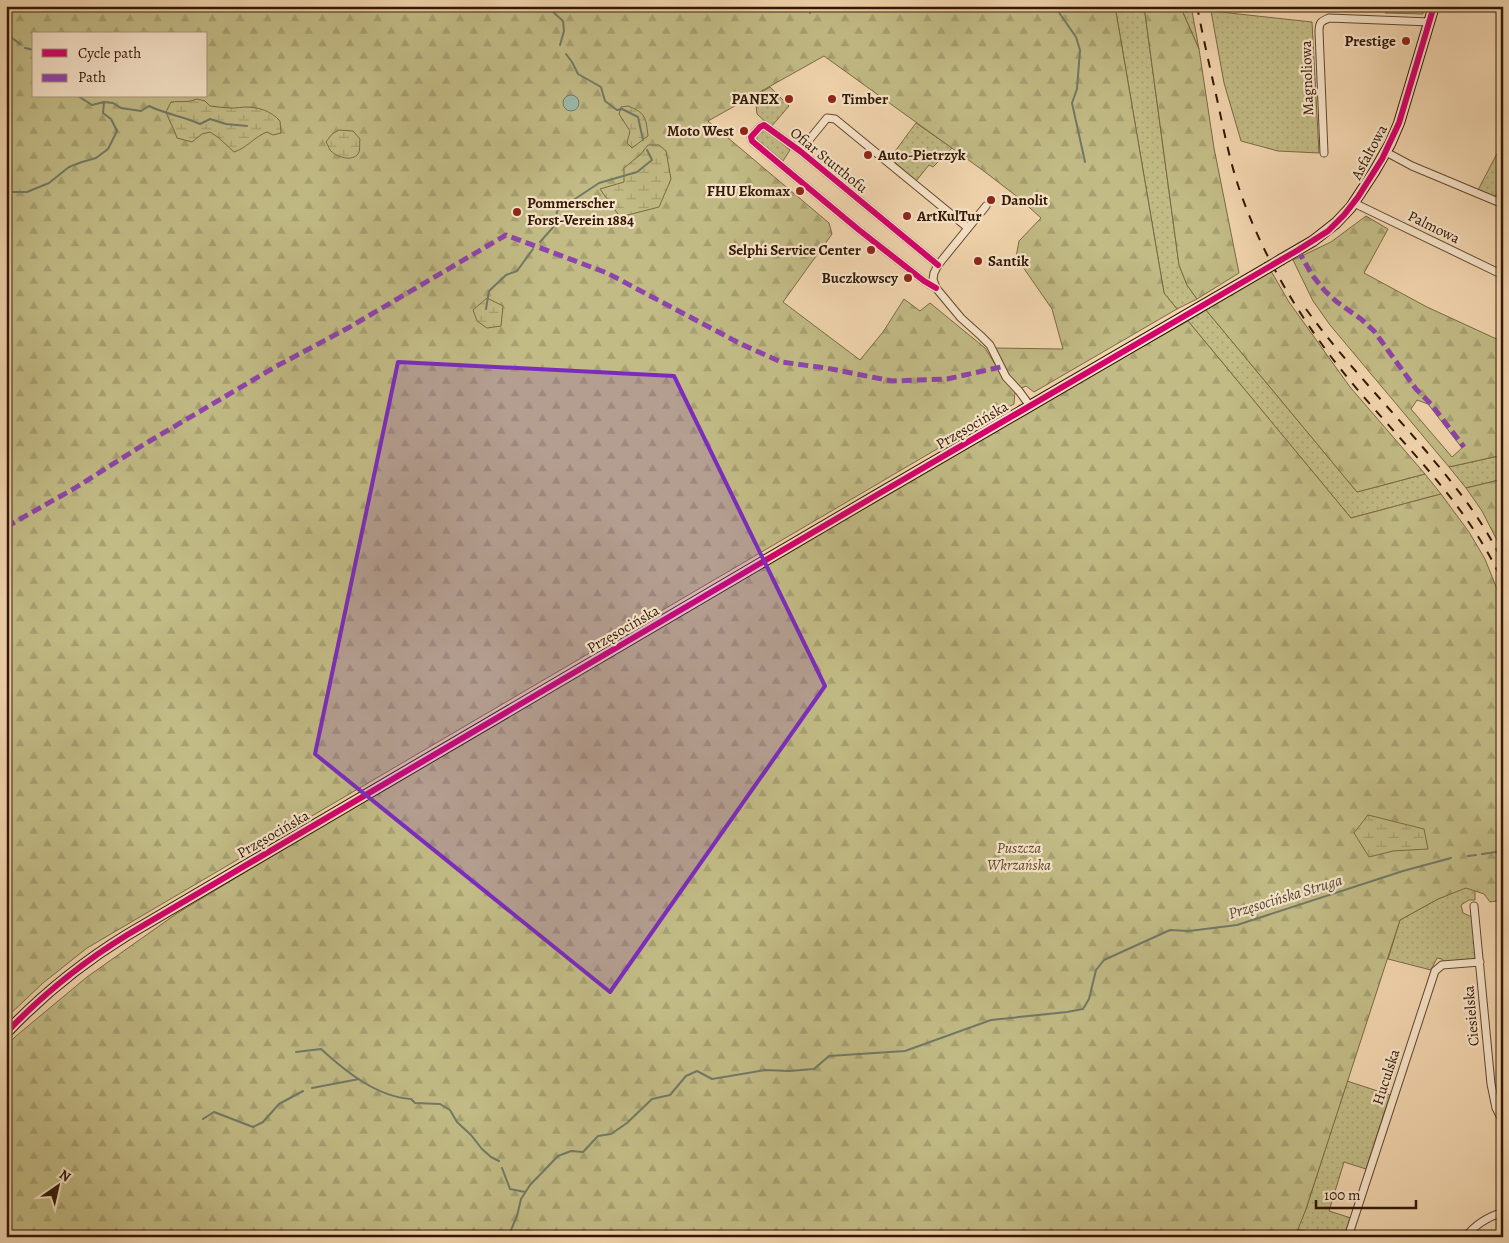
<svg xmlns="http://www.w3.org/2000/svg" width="1509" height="1243" font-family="Alegreya,serif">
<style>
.grass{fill:url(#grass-dots);stroke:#7a6a44}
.forest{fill:url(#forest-firs);stroke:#7a6a44;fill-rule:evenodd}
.wetland{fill:url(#wetland-marsh);stroke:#7a6a44}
.water{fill:#9bb9a9;stroke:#717967}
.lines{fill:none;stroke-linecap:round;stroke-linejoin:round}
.stream{stroke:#717967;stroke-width:2}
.street-casing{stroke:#62472e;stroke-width:9}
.secondary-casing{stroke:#321803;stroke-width:12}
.street{stroke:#f7e4ca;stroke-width:7}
.secondary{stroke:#f7e4ca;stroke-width:10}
.rail{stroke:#321803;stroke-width:2;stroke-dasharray:9 9;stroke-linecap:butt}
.secondary-bridge-casing{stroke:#321803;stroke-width:12;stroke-linecap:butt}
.secondary-bridge{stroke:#f7e4ca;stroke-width:10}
.quiet{stroke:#8e44ad;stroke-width:5;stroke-dasharray:10 5;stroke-linecap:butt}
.cycleway-casing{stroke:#f7e4ca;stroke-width:9}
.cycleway{stroke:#d6006c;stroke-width:6}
.marked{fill:#7b2cbf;fill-opacity:0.2;stroke:#7b2cbf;stroke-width:4;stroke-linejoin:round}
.poi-dot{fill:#8f2418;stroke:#f7e4ca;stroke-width:2}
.labels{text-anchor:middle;stroke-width:4.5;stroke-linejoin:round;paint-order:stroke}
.poi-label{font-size:15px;font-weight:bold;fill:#321803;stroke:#f7e4ca;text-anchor:end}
.street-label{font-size:15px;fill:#321803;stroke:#f7e4ca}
.park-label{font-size:15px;font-style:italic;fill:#5d492a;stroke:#f7e4ca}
.water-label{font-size:16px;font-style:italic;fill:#524835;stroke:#f7e4ca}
</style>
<defs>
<pattern id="grass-dots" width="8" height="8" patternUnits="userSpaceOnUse" patternTransform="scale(1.25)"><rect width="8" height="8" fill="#c2bb85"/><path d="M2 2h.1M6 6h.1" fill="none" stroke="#a7a071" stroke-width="1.8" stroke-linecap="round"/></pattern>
<pattern id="forest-firs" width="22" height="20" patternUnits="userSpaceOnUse" patternTransform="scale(1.25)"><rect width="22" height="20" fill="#c2bb85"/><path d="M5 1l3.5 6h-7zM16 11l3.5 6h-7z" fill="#a7a071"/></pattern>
<pattern id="wetland-marsh" width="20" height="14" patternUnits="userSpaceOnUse" patternTransform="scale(1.25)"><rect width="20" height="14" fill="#c2bb85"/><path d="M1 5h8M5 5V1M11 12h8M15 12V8" fill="none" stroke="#a7a071"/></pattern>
</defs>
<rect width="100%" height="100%" fill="#f2d5ae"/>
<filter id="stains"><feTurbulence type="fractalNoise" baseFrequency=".004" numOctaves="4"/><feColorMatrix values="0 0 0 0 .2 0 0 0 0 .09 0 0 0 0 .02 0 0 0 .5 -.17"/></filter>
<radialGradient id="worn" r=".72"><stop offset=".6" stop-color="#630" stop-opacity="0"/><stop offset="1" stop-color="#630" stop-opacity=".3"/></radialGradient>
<!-- grass -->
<path class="grass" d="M1115,6H1144L1179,265L1187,285L1197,299L1177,309L1164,293Z
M1180,6H1191L1199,49Z
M1386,6H1424L1423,14L1385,13Z
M1211,11L1312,22L1319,153L1278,151L1241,141L1224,83Z
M770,87L789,106L771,127L757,114L755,96Z
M916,123L952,148L933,167L929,165L916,181L890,158Z
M763,128L790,150L783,161L755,138Z
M1503,142V181L1495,197L1478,190Z
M1206,310L1357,492L1425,474L1441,494L1351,518L1188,321Z
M1503,455V479L1466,488L1449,467Z
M1466,887L1475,890V900H1469L1461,905L1463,913L1472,917L1476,959L1444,962L1442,959L1437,958L1431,970L1388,959L1400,920L1438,899Z
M1347,1081L1390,1095L1366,1169L1344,1162L1329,1211L1351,1218L1344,1237H1322L1297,1229L1306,1209Z"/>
<!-- forest -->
<path class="forest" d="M6,6H1115L1164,293L1177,309L1034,392L1026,386L1022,388C1007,379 1002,363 994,348L1063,349L1052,309L1016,257L1019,241L1041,218L1019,198L981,169L824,56L708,121L829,223L832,234L783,302L860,360L883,332L904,299L920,311L930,303L985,348L1005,380L1015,391L1014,404L978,423L966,432L87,948L43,983L6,1018ZM34,34H206V96H34Z
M1144,6H1180L1199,49L1214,148L1239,273L1197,299L1187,285L1179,265Z
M1366,216L1388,229L1364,273L1427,307L1503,342V455L1449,467L1330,325L1313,301L1293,260L1331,242ZM1417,400L1428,404L1462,448L1452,457L1411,409Z
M1271,271L1289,302L1350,387L1425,474L1357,492L1206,310Z
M1188,321L1351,518L1441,494L1469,532L1485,559L1503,604V900L1490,902L1484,894L1466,888L1438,899L1400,920L1306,1209L1295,1237H6V1046L16,1036L87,977L176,914L446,751L1036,406Z
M1503,479V552L1482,511L1466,488Z"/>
<!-- wetland -->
<path class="wetland" d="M197,99L205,101L210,106C218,107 226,108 234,108C238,108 241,107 245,107C259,107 271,111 280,121L281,133L273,135L267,132C254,137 247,148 234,152L219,138L210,132L202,134L192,142L177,138C174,128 169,121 166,112L171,102C181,101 187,103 197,99Z
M628,106C646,113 646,118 648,136L632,148L627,143L630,131L619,114L621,107Z
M339,130L353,131L360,139C359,144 361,152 357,155C350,162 335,156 330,150C329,148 328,145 326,142L332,134Z
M648,145H659L666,151L671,179L659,207L620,217L600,189L624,182V168L640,155Z
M487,298L503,306L501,326L487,328L477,321L473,310Z
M1368,815L1424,829L1428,849L1393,851L1369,857L1354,833Z"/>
<!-- water -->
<path class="water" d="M563 103a8 8 0 1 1 16 0a8 8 0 1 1-16 0Z"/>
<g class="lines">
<!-- stream -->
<path class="stream" d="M808,6L810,13
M1061,6L1058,11L1076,37L1080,50L1077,89L1072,103L1085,162
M552,11L563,21L564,31L560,45
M8,35L20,44
M25,48L34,50
M566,54L572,62L578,74L601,87L605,101L617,110L622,109L638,117L643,140
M104,102L113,103L121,108L141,111L149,106C165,114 183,116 200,124L210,119L226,124L247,126
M6,192H27L49,183L69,167L82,162L96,158L108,149L117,131L111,119L103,113L104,102L92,105L78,96
M540,242L556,224L557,211L599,183L637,172L652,160L647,150
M486,309L489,291L506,275L517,271L533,249
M1482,854L1503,851
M1468,856L1476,855
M296,1052L321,1049C345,1071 377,1097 411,1099L415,1103L440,1104L450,1110L457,1122L471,1135L482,1149L491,1157L499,1161
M312,1088L359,1079
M203,1119L214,1112L253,1127L263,1122L279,1104L303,1091
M502,1168L510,1189L525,1192
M508,1237L517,1216L521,1199L530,1185L558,1156L571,1151L583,1152L598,1136L611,1134L627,1123L652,1099L670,1095L686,1076L697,1071L712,1079L765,1070L789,1071L814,1069L829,1056L905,1051L991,1020L1067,1012L1083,1009L1089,999L1096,970L1104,960L1170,930L1189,931L1237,925L1403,871L1451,858"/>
<defs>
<path id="street" d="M800,151L827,118L835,119L968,228
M1386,152L1412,166L1503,204
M1324,153L1319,31C1319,22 1322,21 1329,18L1430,22
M1354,203L1503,275
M986,206L938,265L934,273L933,279L936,288L961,318L981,336L990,345L1006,377L1019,391L1030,406
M936,288L924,281L859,230L752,141L751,137L760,127L764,125L800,151L938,265
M1474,906L1491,1084L1496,1108L1503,1122
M1348,1237L1435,971L1442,965L1480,962
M1466,1237C1475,1224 1488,1217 1503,1212"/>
<path id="secondary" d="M1282,259L1313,241L1336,223L1351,207L1374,172L1390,144L1399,123L1434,6
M6,1033C42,995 83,962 127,935L875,496L1267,268"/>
</defs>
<!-- street casing -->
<use href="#street" class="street-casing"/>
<!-- secondary casing -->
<use href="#secondary" class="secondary-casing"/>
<!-- street -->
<use href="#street" class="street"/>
<!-- secondary -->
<use href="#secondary" class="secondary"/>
<!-- rail -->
<path class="rail" d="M1197,6C1203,37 1210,68 1217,99C1224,131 1230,163 1241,194C1262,253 1294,308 1332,358C1389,433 1465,496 1503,583
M1306,309C1342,359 1386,404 1426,451C1455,486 1484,521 1503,563"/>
<defs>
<path id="secondary-bridge" d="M1267,268L1282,259"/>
</defs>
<!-- secondary-bridge casing -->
<use href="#secondary-bridge" class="secondary-bridge-casing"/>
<!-- secondary-bridge -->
<use href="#secondary-bridge" class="secondary-bridge"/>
<!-- quiet -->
<path class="quiet" d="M1298,250L1312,275L1325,291L1337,302L1361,319L1374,331L1416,389L1431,404L1464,447
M6,527L75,488L143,445L275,367L348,328L506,235L607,273L741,344L781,362L826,368L892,381L947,379L1001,367"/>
<defs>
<path id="cycleway" d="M936,288L924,281L859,230L752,141L751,137L760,127L764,125L800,151L938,265
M6,1033C42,995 83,962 127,935L875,496L1298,250L1328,231L1344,215L1358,197L1382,159L1399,123L1434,6"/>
</defs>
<!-- cycleway casing -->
<use href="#cycleway" class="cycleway-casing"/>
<!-- cycleway -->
<use href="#cycleway" class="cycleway"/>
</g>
<!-- marked area -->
<path class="marked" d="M398,362L674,376L825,686L610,992L315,754Z"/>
<!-- markers -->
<g class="poi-dot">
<circle cx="1406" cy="41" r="5"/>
<circle cx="789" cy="99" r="5"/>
<circle cx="832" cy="99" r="5"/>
<circle cx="744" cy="131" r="5"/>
<circle cx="868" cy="155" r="5"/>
<circle cx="800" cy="191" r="5"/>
<circle cx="991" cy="200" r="5"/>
<circle cx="517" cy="212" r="5"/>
<circle cx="907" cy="216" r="5"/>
<circle cx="871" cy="250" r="5"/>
<circle cx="978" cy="261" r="5"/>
<circle cx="908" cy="278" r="5"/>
</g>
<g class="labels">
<!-- poi labels -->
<g class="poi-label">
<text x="1396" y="46">Prestige</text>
<text x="779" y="104">PANEX</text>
<text x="842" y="104" text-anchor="start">Timber</text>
<text x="734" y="136">Moto West</text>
<text x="878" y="160" text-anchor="start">Auto-Pietrzyk</text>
<text x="790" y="196">FHU Ekomax</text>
<text x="1001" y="205" text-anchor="start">Danolit</text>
<text x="527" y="208" text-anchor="start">Pommerscher<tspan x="527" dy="17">Forst-Verein 1884</tspan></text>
<text x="917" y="221" text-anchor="start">ArtKulTur</text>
<text x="861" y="255">Selphi Service Center</text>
<text x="988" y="266" text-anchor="start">Santik</text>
<text x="898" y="283">Buczkowscy</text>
</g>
<!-- street labels -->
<g class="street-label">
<text transform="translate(1307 78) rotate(-92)" y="5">Magnoliowa</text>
<text transform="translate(1369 152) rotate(-62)" y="5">Asfaltowa</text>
<text transform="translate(829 160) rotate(39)" y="5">Ofiar Stutthofu</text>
<text transform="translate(1434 227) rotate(26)" y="5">Palmowa</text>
<text transform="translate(972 425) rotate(-30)" y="5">Przęsocińska</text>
<text transform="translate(623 629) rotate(-30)" y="5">Przęsocińska</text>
<text transform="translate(273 834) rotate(-30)" y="5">Przęsocińska</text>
<text transform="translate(1471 1016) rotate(-95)" y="5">Ciesielska</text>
<text transform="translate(1386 1077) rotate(-72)" y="5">Huculska</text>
</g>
<!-- park labels -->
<g class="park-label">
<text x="1019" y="853">Puszcza<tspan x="1019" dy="17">Wkrzańska</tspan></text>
</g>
<!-- water labels -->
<g class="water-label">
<text transform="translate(1285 896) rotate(-17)" y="6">Przęsocińska Struga</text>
</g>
</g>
<!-- margin -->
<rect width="1509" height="1243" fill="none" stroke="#f2d5ae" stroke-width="25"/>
<rect x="8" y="8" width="1494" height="1228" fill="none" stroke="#321803" stroke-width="2.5"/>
<rect x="12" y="12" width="1484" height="1218" fill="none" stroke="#321803"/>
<!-- legend -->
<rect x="32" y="32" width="175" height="65" fill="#f7e4ca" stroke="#a8927a"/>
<rect x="42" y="49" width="25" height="8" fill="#d6006c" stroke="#a8927a"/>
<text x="78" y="58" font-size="15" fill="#321803">Cycle path</text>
<rect x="42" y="74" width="25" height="8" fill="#8e44ad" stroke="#a8927a"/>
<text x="78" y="82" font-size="15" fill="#321803">Path</text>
<!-- north arrow -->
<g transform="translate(58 1186) rotate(34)" stroke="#f7e4ca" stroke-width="4" paint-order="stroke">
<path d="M0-4L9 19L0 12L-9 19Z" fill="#321803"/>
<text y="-8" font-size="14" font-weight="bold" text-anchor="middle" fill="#321803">N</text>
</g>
<!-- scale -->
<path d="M1316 1200v8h100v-8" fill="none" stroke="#321803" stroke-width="2.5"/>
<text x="1324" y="1200" font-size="15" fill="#321803" stroke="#f7e4ca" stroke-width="4" paint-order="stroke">100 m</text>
<rect width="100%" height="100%" filter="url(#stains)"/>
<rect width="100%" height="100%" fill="url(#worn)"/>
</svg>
